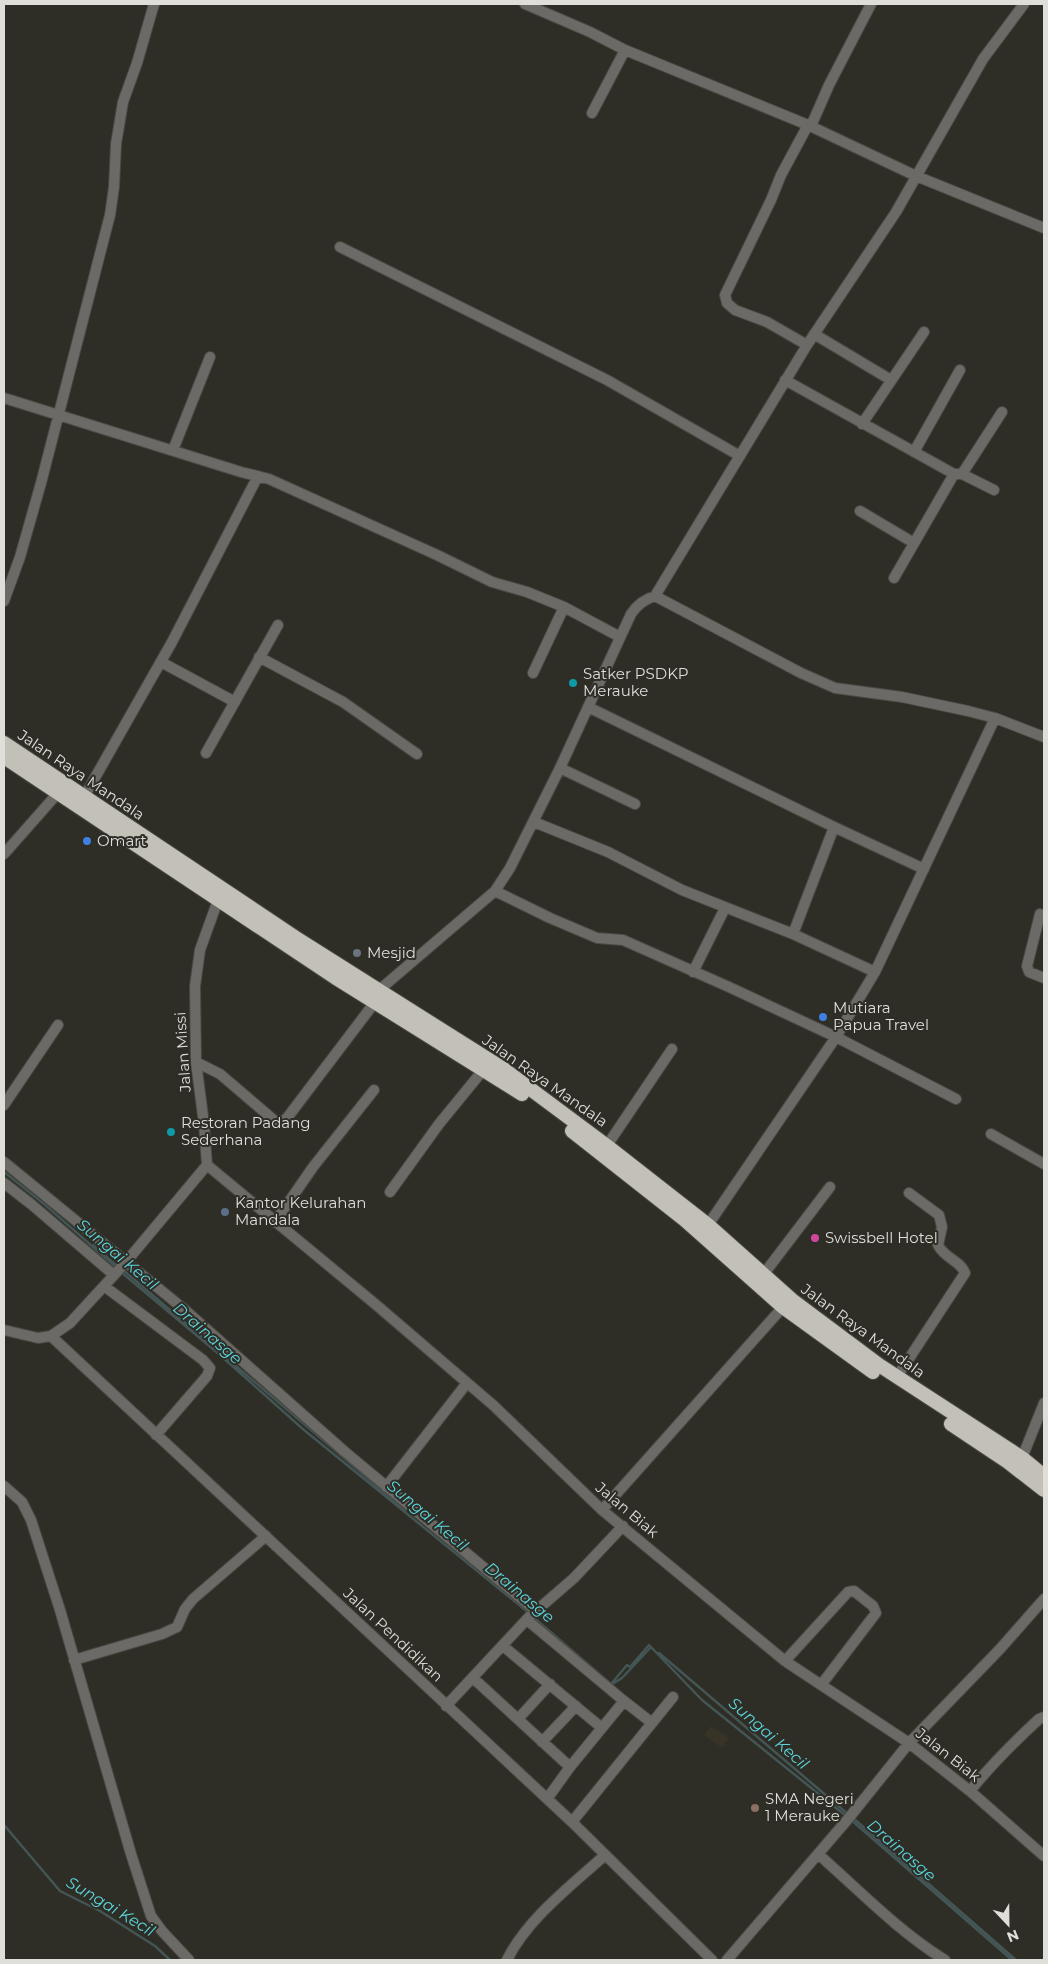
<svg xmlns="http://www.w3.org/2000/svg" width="1048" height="1964" font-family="Montserrat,sans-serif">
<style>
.built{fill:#373427}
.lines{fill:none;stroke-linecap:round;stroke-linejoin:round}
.stream{stroke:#455;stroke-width:2.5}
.minor-casing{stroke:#4a4943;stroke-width:12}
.highway-casing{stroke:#4a4943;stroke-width:16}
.minor{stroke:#6c6a67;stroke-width:10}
.highway{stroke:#c3c0b8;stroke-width:14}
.culture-dot{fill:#0f9aa8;stroke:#2e2d26;stroke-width:2}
.shop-dot{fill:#3f7fe0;stroke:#2e2d26;stroke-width:2}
.worship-dot{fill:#6b7280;stroke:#2e2d26;stroke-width:2}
.service-dot{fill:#5c6f8a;stroke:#2e2d26;stroke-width:2}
.hotel-dot{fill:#d1479c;stroke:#2e2d26;stroke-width:2}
.education-dot{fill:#8d6e63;stroke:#2e2d26;stroke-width:2}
.labels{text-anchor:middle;stroke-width:4;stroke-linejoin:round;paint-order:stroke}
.poi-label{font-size:15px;fill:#dfded9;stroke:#2e2d26;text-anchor:start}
.street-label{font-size:15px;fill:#dfded9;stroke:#2e2d26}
.water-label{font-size:16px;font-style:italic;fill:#5bd5dc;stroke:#2e2d26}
</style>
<rect width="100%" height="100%" fill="#2e2d26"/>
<!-- built -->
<path class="built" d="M711,1726L729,1738L722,1748L704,1735Z"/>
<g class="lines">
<!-- stream -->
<path class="stream" d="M4,1172L44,1204L117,1268
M93,1245L117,1266
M122,1269L405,1510
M121,1272L220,1355L304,1430L529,1613
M533,1617L611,1684L627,1665L630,1667L649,1645L702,1700L846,1816
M659,1653L849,1815
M614,1683L622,1678L651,1647
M853,1818L1016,1960
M850,1819L1012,1960
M4,1825L60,1891L100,1911L155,1946L170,1960"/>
<defs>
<path id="minor" d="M525,4L590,32L625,50L808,125L916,176L1044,228
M592,113L625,50
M811,126L829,85L871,4
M340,247L607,380L740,456
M814,334L891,380
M807,345L767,322L735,310L727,303L725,295L771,200L781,175L808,125
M785,380L954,474L894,578
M4,398L241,472L269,479L437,555L492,582L527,592L564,607L620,637
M862,424L924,332
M173,450L210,357
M914,452L960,370
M956,474H962L994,490
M962,474L1002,412
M860,511L914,543
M655,596L807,345L896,212L983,59L1024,4
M4,601L20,557L41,483L110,215L114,187L116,144L123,102L137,63L154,4
M259,657L343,702L417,754
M161,662L235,702
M533,673L564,607
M588,707L834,827L924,869
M206,753L278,625
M560,768L635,804
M84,797L172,642L258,476
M534,822L608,852L682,890L793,934L875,972
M4,854L57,794
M495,891L550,918L597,938L623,940L729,987L836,1037L956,1099
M1040,914L1027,966L1029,972L1044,978
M793,934L834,827
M693,972L725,908
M378,991L495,891L510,868L560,768L631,614C637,605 645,599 655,596L801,673L835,688L902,697L968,711L995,718L1044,737
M196,1062L220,1074L275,1121L281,1122L287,1118L375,1002
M4,1105L58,1025
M991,1134L1044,1164
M604,1150L672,1049
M4,1162L185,1310L344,1451L536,1611
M207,1165L374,1303L493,1405L602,1510L785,1661L909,1743L970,1791L1044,1856
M4,1183L31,1204L114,1275
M390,1192L439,1124L484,1069
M275,1222L313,1167L374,1090
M708,1225L836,1037L875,972L995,718
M763,1275L830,1187
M104,1286L203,1360L210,1368L207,1376L156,1435
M4,1330L38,1338L51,1336L70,1323L126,1262L207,1165L204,1124L196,1062L195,986L200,950L218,900
M51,1336L572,1822L712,1960
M897,1377L965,1273C961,1261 944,1258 938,1245L942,1227L939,1215L909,1193
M1022,1458L1044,1403
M4,1486L22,1502L31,1520L60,1610L131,1854L151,1916L162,1931L189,1960
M386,1487L467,1383
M602,1510L783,1307
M527,1620L624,1701L652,1723
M503,1646L602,1728
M74,1660L162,1634L177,1627L185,1609L193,1599L266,1536
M785,1661L848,1592L854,1591L873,1606L876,1613L821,1685
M473,1678L570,1767
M446,1706L529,1617L574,1578L623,1526
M518,1719L550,1684
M542,1742L576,1706
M970,1791C991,1765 1014,1742 1039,1719L1044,1717
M547,1799L570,1767L624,1701
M572,1822L673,1697
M818,1854C859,1890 898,1931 945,1960
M507,1960C527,1919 571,1886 605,1855
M727,1960L848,1819L909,1743L1000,1649L1044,1599"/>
<path id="highway" d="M4,743L299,940L505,1070L607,1146L708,1225L792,1300L879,1365L1022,1458L1044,1476
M4,757L336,978L522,1094
M572,1131L685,1220L783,1307L873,1372
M951,1424L1008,1462L1044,1490"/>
</defs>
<!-- minor casing -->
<use href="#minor" class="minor-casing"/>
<!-- highway casing -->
<use href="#highway" class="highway-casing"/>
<!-- minor -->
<use href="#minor" class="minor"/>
<!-- highway -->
<use href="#highway" class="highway"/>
</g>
<!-- markers -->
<g class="culture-dot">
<circle cx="573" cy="683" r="5"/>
<circle cx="171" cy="1132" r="5"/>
</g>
<g class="shop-dot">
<circle cx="87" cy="841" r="5"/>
<circle cx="823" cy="1017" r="5"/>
</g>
<circle class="worship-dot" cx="357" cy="953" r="5"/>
<circle class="service-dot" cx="225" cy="1212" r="5"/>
<circle class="hotel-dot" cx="815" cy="1238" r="5"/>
<circle class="education-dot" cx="755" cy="1808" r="5"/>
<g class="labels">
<!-- poi labels -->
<g class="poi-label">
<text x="583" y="679">Satker PSDKP<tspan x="583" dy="17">Merauke</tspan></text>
<text x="97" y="846">Omart</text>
<text x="367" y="958">Mesjid</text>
<text x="833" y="1013">Mutiara<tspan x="833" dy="17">Papua Travel</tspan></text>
<text x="181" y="1128">Restoran Padang<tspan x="181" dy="17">Sederhana</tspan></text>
<text x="235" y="1208">Kantor Kelurahan<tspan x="235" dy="17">Mandala</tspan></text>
<text x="825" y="1243">Swissbell Hotel</text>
<text x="765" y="1804">SMA Negeri<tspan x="765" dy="17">1 Merauke</tspan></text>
</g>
<!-- street labels -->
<g class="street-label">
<text transform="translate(81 775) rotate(34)" y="5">Jalan Raya Mandala</text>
<text transform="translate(183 1052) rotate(-94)" y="5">Jalan Missi</text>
<text transform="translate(545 1081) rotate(35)" y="5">Jalan Raya Mandala</text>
<text transform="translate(863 1331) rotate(36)" y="5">Jalan Raya Mandala</text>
<text transform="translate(627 1510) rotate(40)" y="5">Jalan Biak</text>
<text transform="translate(393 1635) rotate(43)" y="5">Jalan Pendidikan</text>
<text transform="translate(948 1755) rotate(38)" y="5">Jalan Biak</text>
</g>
<!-- water labels -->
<g class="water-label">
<text transform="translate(118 1254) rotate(40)" y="6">Sungai Kecil</text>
<text transform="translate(208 1333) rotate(41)" y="6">Drainasge</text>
<text transform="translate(428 1515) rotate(40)" y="6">Sungai Kecil</text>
<text transform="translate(520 1592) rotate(40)" y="6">Drainasge</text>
<text transform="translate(769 1733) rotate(41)" y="6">Sungai Kecil</text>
<text transform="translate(902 1850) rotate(41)" y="6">Drainasge</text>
<text transform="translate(111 1906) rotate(31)" y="6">Sungai Kecil</text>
</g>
</g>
<!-- border -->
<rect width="1048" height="1964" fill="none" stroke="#dfded9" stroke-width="10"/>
<!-- north arrow -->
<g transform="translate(1008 1924) rotate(158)" stroke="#2e2d26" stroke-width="4" paint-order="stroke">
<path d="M0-4L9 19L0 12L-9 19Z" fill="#dfded9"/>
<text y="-8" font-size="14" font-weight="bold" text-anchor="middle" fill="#dfded9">N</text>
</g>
</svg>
